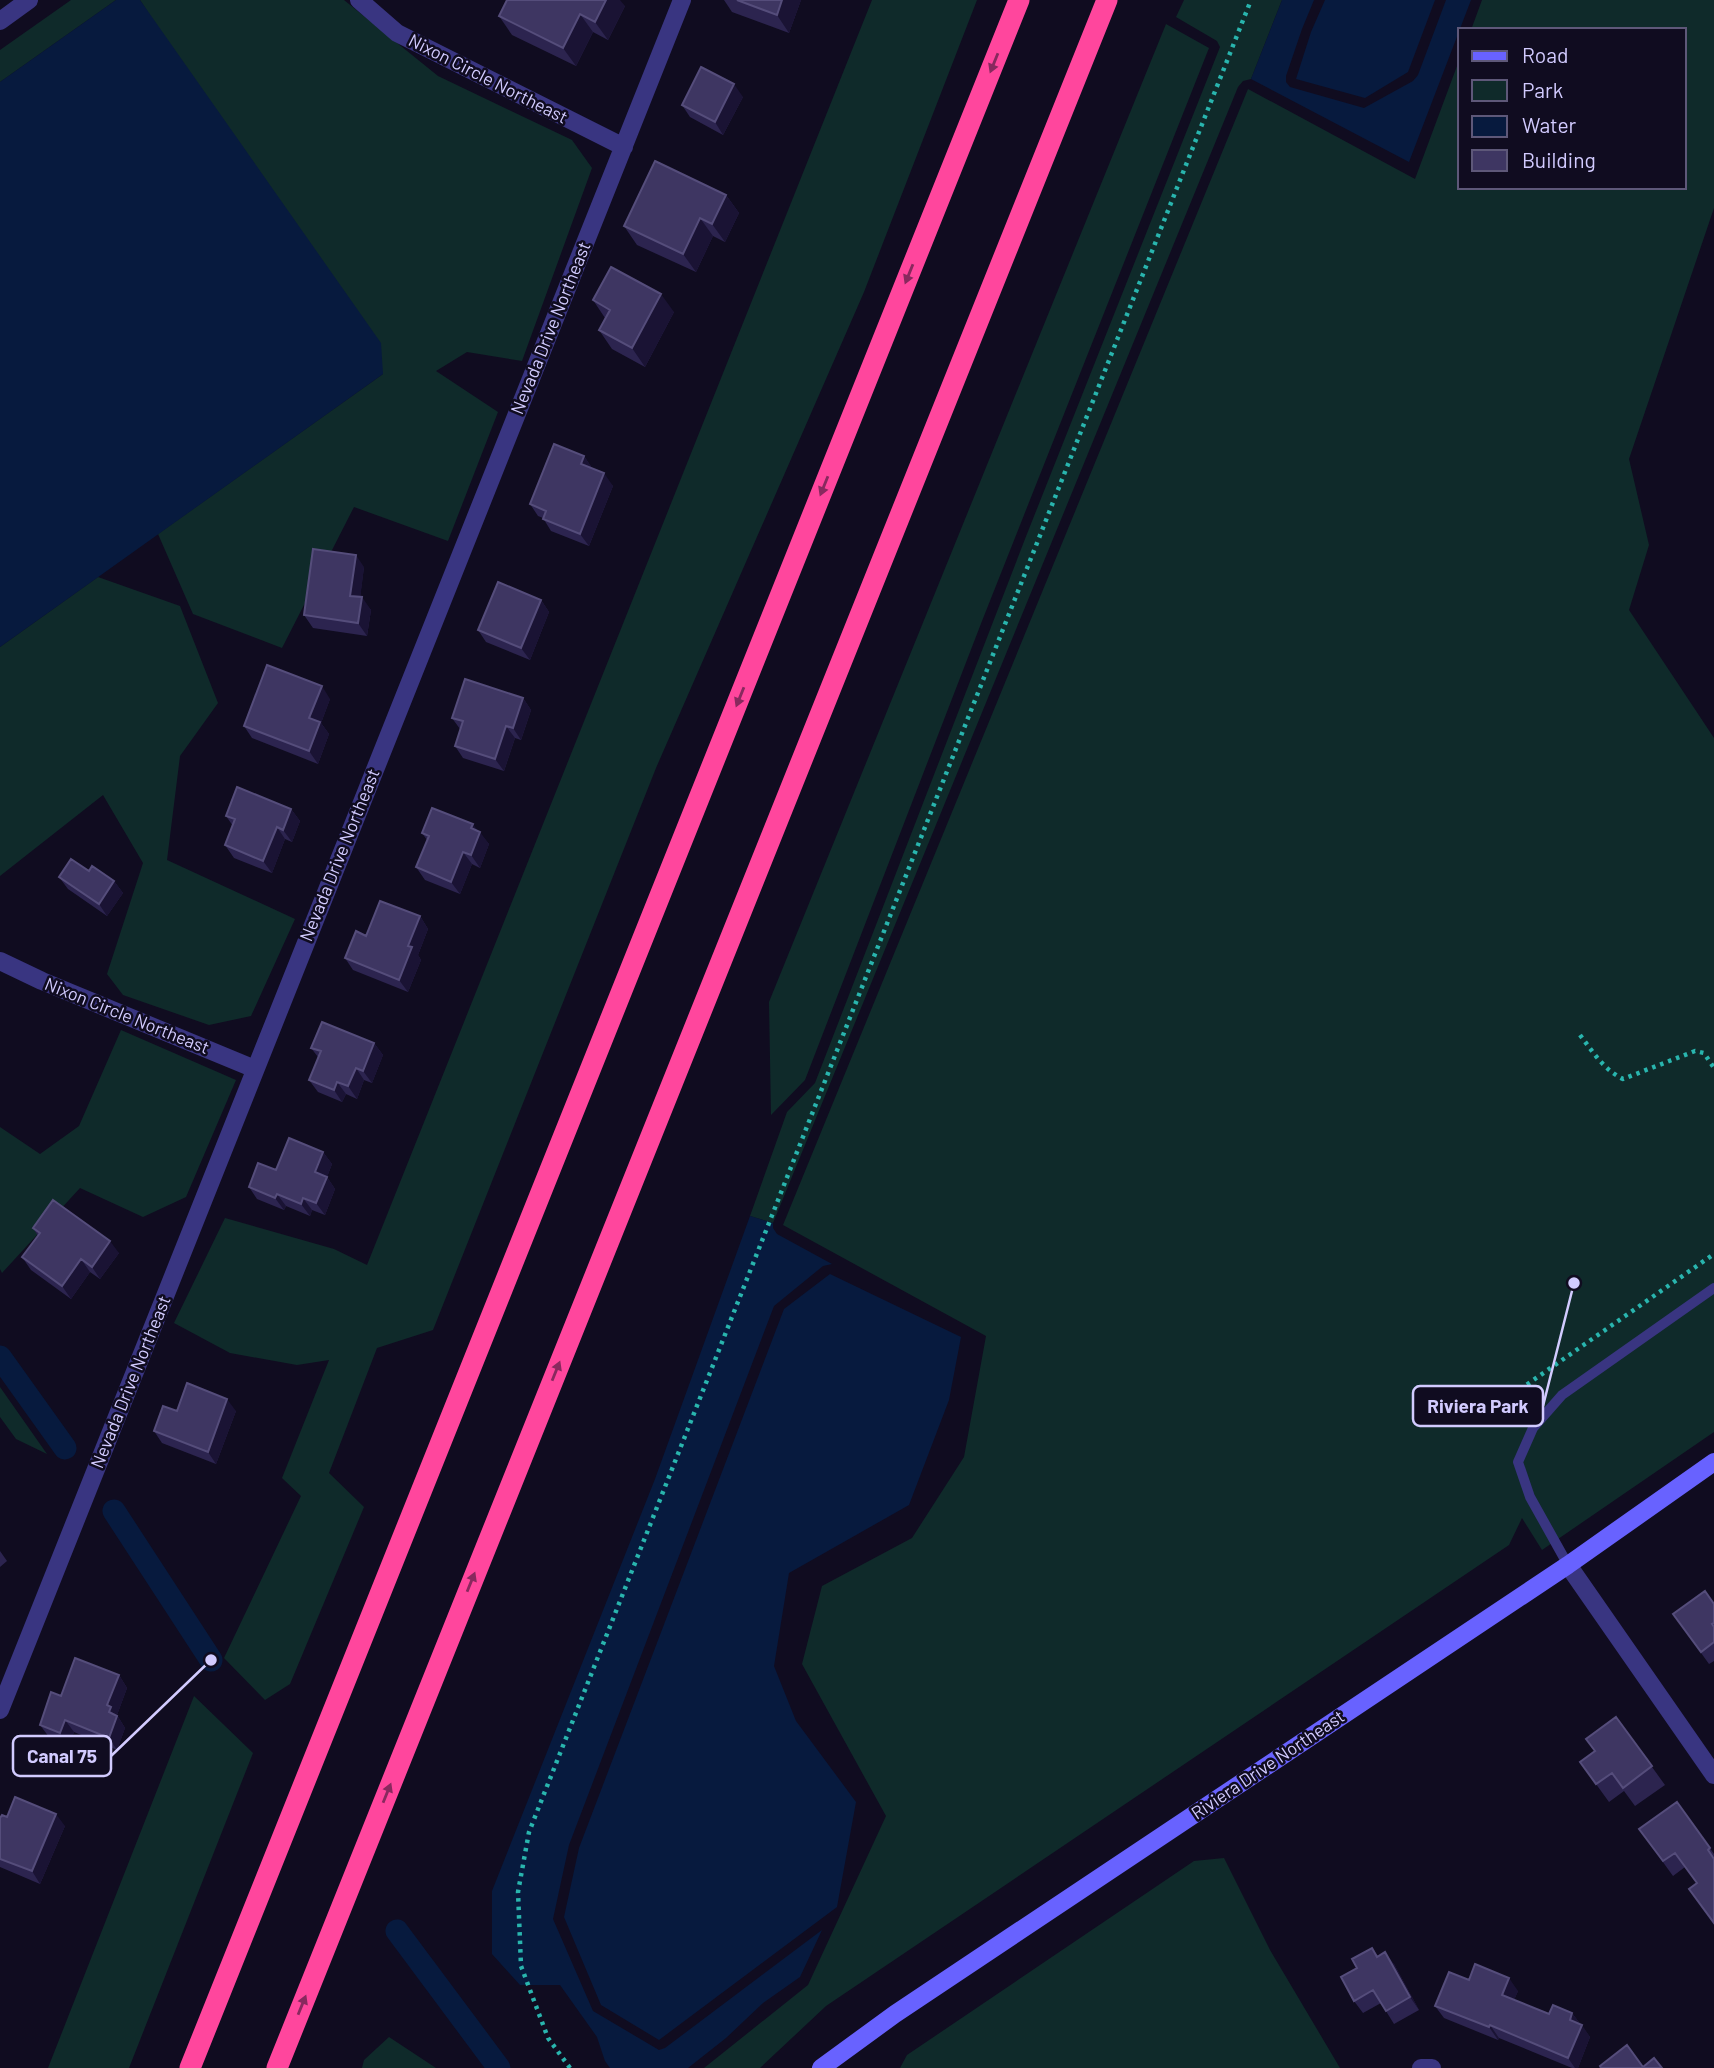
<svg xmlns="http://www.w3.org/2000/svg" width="1714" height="2068" font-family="Barlow,sans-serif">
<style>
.green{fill:#0f2a2a}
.water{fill:#071a3e}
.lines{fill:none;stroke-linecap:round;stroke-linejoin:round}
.canal{stroke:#071a3e;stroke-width:23}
.path{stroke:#29b5ae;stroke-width:4.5;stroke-dasharray:3.5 5;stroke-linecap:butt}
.lane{stroke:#393581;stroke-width:10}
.street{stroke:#393581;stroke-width:18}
.secondary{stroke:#6862ff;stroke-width:18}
.highway{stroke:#ff469d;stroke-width:21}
.wall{fill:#2c244f}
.shaded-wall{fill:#1a1334}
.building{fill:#3e3662;stroke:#554d7b;stroke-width:2}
.oneway{fill:#88295e}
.labels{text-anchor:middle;stroke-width:5;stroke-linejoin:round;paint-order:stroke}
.street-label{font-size:18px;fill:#d2cbff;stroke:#100c20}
.leader{fill:none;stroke:#d2cbff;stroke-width:2.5}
.callout-dot{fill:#d2cbff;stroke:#100c20;stroke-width:2.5}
.callout{fill:#100c20;stroke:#d2cbff;stroke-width:2.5}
.callout-label{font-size:19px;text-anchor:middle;font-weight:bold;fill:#d2cbff}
</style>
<rect width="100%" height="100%" fill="#100c20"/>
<!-- green -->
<path class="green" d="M71,0H116L0,82V50Z
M140,0H344L438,76L572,140L592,168L522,361L467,352L436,371L498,412L448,541L354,507L282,648L193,614L158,534L383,374Z
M872,0H977L864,292L656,768L433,1330L377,1348L329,1473L364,1507L290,1684L265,1700L224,1658L301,1496L282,1478L329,1360L297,1365L230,1353L174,1323L225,1218L334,1249L367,1265Z
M1184,0H1282L1251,79L1243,81L1238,87L773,1223L750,1216L787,1112L815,1083L1025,539L1220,47L1217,41L1176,17Z
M1482,0H1714V208L1629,459L1649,545L1629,610L1714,738V1432L1542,1550L1522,1518L1509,1545L826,2006L760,2068H704L808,1985L886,1816L802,1664L822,1586L912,1538L964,1457L986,1336L783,1225L1248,89L1415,179L1460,58V187H1684V30H1471Z
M1166,24L1209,48L982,621L805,1080L771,1115L769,1002Z
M98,577L180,606L218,703L180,756L167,860L295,919L251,1016L209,1025L123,995L107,974L143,863L103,795L0,876V647Z
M121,1030L236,1080L186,1197L143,1217L80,1188L2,1273L0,1269V1127L40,1154L79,1126Z
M0,1387L47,1454L16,1439L0,1417Z
M194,1696L253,1753L129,2068H48Z
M1224,1858L1270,1950L1340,2068H900L907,2055L1194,1861Z
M389,2037L436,2068H362L364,2060Z"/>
<!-- water -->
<path class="water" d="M116,0H140L381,343L383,374L0,647V82Z
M1282,0H1314L1302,29L1286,76V82L1290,87L1364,108L1413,81L1418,75L1446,0H1471L1409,162L1251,79Z
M1325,0H1435L1408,72L1365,98L1296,79L1311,32Z
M750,1216L773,1223V1228L777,1234L832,1264L823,1266L774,1306L569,1845L553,1919L593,2011L659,2050L665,2048L822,1930L800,1977L763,2003L726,2038L688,2068H610L605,2061L597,2037L560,1985H520L492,1954V1891L655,1479Z
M830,1274L961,1337L949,1400L909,1505L789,1573L774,1666L796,1721L856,1802L837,1907L659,2040L601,2005L564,1917L579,1848L784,1309Z"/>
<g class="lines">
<!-- canal -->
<path class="canal" d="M0,1357L65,1448
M114,1511L211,1660
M397,1931L499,2068"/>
<!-- path -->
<path class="path" d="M1580,1035C1593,1052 1603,1069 1623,1079L1695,1051L1704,1053L1714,1068
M1499,1404L1714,1254
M570,2068L548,2038L521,1966L518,1892L529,1832L1251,0"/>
<!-- lane -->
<path class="lane" d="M1568,1565L1530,1497L1518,1462L1533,1428L1562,1395L1714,1288"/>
<!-- street -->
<path class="street" d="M359,0L397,33L624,147
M0,21L29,0
M0,961L42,981L255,1069
M1568,1565L1714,1775
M0,1710L682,0
M1421,2068H1432"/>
<!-- secondary -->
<path class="secondary" d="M821,2068L895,2014L1568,1565L1714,1462"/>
<!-- highway -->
<path class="highway" d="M190,2068L1019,0
M277,2068L1107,0"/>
</g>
<!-- wall -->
<path class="wall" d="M724,0H801L789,33L732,12Z
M625,6L608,40L593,32L576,66L512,35L499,16Z
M743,97L723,135L690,117L682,105Z
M726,195L739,213L725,242L713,236L696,272L637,245L624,226Z
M593,300L674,312L645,367L612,349L599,330L605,318Z
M584,456L592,468L613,486L589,546L551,531L543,518L538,516L530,504Z
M364,567L360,597L371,610L367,636L313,628L304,615Z
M541,600L549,612L530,660L486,642L478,630Z
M523,698L531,710L521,740L515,738L504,771L463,758L455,746L460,729L452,718Z
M330,699L321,723L329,734L318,764L252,738L244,726Z
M291,809L300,821L292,842L285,839L272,873L234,858L225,845L233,826L226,816Z
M478,831L489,844L480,868L472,864L460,894L425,880L416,867L427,840L422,833Z
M59,877L114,881L123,893L107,916L68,889Z
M420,916L428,929L418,955L421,960L408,992L353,970L345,958L366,936Z
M374,1043L383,1055L372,1083L364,1080L357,1099L346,1094L342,1102L318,1092L309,1080L318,1057L311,1048Z
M323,1152L332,1164L327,1177L335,1189L325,1215L312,1210L310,1216L286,1206L284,1210L257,1199L249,1187L276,1170Z
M33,1228L119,1253L100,1279L90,1272L71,1299L31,1270L22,1257L38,1236Z
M177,1411H236L216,1464L162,1443L154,1431Z
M0,1551L7,1561L0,1567Z
M1714,1604V1661L1709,1664L1673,1614Z
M119,1675L127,1688L117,1715L125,1728L117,1750L74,1732L69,1745L49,1737L40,1725L61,1696Z
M1616,1717L1665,1785L1635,1806L1624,1791L1609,1802L1580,1762L1595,1752Z
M1677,1802L1714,1854V1923L1697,1883L1685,1867L1673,1876L1639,1829Z
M7,1817L65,1826L40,1884L0,1867V1818Z
M1372,1948L1378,1956L1394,1964L1419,2010L1394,2024L1381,2003L1363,2013L1354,2001L1357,1968Z
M1469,1980L1518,1991L1514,2000L1549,2014L1572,2013L1590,2037L1578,2068H1572L1499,2038L1498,2040L1444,2018L1435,2006Z"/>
<!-- shaded-wall -->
<path class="shaded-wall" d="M606,0H620L625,6L608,40L595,22Z
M782,0H801L789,33L777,15Z
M580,14L593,32L576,66L563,48Z
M734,84L743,97L723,135L715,122Z
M726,195L739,213L725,242L712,224Z
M700,218L713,236L696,272L683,254Z
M661,294L674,312L645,367L632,348Z
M584,456L592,468L589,476L581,464Z
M604,473L613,486L589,546L580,534Z
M356,555L364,567L359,608L350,596Z
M362,597L371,610L367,636L358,623Z
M541,600L549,612L530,660L521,648Z
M322,686L330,699L321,723L329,734L318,764L309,751V718Z
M523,698L531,710L521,740L513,728Z
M506,726L515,738L504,771L495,759Z
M291,809L300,821L292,842L283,830Z
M473,824L480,834V832L489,844L480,868L471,855V828Z
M277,827L285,839L272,873L263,861Z
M463,852L472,864L460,894L451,882Z
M114,881L123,893L107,916L99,904Z
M420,916L428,929L418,955L421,960L408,992L399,980L408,946Z
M374,1043L383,1055L372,1083L363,1071Z
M356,1068L364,1080L357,1099L348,1086Z
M337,1082L346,1094L342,1102L334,1090Z
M323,1152L332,1164L324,1185L315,1172Z
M327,1177L335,1189L325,1215L316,1203Z
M277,1194L286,1206L284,1210L275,1198Z
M303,1198L312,1210L310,1216L301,1204Z
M110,1241L119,1253L100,1279L92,1267Z
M81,1259L90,1272L71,1299L62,1286Z
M227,1399L236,1411L216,1464L208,1452Z
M119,1675L127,1688L117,1715L125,1728L117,1750L109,1738V1712L107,1705Z
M65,1720L74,1732L69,1745L60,1733Z
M56,1814L65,1826L40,1884L32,1871Z
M1385,1952L1394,1964L1419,2010L1410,1997Z
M1509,1978L1518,1991L1511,2007L1502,1995Z
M1572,2013L1581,2025L1570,2020Z
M1490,2025L1499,2038L1498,2040L1489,2027Z
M1582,2025L1590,2037L1578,2068H1575L1568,2058Z"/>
<!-- building -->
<path class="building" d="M507,0H606L595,22L580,14L563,48L499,16Z
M737,0H782L777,15Z
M701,67L734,84L715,122L682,105Z
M655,161L726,195L712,224L700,218L683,254L624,226Z
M611,267L661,294L632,348L599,330L610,310L593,300Z
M554,444L584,456L581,464L604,473L580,534L543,519L546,511L530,504Z
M313,549L356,555L350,596L362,597L358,623L304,615Z
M498,582L541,600L521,648L478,630Z
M267,665L322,686L309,718L320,722L309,751L244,726Z
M465,679L523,698L513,728L506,726L495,759L455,746L463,721L452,718Z
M237,787L291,809L283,830L277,827L263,861L225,845L235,819L226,816Z
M432,808L473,824L471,828L480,832L471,855L463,852L451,882L416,867L429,836L422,833Z
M71,859L89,871L92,866L114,881L99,904L59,877Z
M380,901L420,916L408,946L412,947L399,980L345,958L356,931L366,936Z
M322,1022L374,1043L363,1071L356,1068L348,1086L337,1082L334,1090L309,1080L321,1051L311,1048Z
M289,1138L323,1152L315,1172L327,1177L316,1203L303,1198L301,1204L277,1194L275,1198L249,1187L258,1163L276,1170Z
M53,1200L110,1241L92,1267L81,1259L62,1286L22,1257L40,1233L33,1228Z
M187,1383L227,1399L208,1452L154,1431L163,1406L177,1411Z
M1705,1591L1714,1604V1623L1712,1624L1714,1627V1642L1701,1652L1673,1614Z
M75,1658L119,1675L107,1705L111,1707L109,1712L117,1716L109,1738L65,1720L60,1733L40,1725L51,1692L61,1696Z
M1616,1717L1652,1766L1623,1788L1612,1773L1596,1784L1580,1762L1595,1751L1586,1739Z
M15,1797L56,1814L32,1871L0,1859V1818L2,1815L7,1817Z
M1677,1802L1710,1848L1708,1850L1714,1859V1923L1689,1889L1697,1883L1675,1853L1663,1861L1639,1829Z
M1372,1948L1377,1957L1385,1952L1410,1997L1386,2011L1373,1990L1354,2001L1341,1977L1357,1968L1352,1959Z
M1475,1964L1509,1978L1502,1995L1549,2014L1553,2005L1572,2013L1570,2020L1582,2025L1568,2058L1490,2025L1489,2027L1435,2006L1449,1972L1469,1980Z
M1627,2045L1643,2067L1654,2058L1662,2068H1601L1600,2066Z"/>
<!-- one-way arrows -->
<defs><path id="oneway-solid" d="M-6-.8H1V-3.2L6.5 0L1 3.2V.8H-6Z" transform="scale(1.75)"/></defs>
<g class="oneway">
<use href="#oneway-solid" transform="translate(994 63) rotate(112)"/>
<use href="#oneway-solid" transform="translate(909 274) rotate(112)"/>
<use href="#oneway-solid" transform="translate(824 486) rotate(112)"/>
<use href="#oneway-solid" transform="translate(740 697) rotate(112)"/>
<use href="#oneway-solid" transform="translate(556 1371) rotate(-68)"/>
<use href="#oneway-solid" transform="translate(471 1582) rotate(-68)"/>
<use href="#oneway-solid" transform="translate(387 1793) rotate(-68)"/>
<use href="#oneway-solid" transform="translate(302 2005) rotate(-68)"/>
</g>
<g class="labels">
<!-- street labels -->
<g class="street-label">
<text transform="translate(488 79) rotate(27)" y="6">Nixon Circle Northeast</text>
<text transform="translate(551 328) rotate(-68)" y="6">Nevada Drive Northeast</text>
<text transform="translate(340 855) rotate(-68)" y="6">Nevada Drive Northeast</text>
<text transform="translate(127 1016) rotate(22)" y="6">Nixon Circle Northeast</text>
<text transform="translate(131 1382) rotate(-68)" y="6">Nevada Drive Northeast</text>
<text transform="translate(1268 1765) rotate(-34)" y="6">Riviera Drive Northeast</text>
</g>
</g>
<!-- callouts -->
<path class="leader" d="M1574 1283L1543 1406M211 1660L111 1756"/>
<g class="callout-dot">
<circle cx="1574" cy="1283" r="7"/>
<circle cx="211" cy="1660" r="7"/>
</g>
<g class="callout">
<rect x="1413" y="1386" width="130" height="40" rx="7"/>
<rect x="13" y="1736" width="98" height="40" rx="7"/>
</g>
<g class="callout-label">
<text x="1478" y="1413">Riviera Park</text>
<text x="62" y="1763">Canal 75</text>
</g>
<!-- legend -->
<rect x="1458" y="28" width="228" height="161" fill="#100c20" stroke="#5e5879" stroke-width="2"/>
<rect x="1472" y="51" width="35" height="10" fill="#6862ff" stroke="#5e5879" stroke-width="2"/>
<text x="1522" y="63" font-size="21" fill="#d2cbff">Road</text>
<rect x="1472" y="80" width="35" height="21" fill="#0f2a2a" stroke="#5e5879" stroke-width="2"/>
<text x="1522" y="98" font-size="21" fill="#d2cbff">Park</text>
<rect x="1472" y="116" width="35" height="21" fill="#071a3e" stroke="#5e5879" stroke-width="2"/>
<text x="1522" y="133" font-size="21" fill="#d2cbff">Water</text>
<rect x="1472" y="150" width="35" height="21" fill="#3e3662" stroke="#5e5879" stroke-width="2"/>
<text x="1522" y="168" font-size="21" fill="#d2cbff">Building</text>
</svg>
